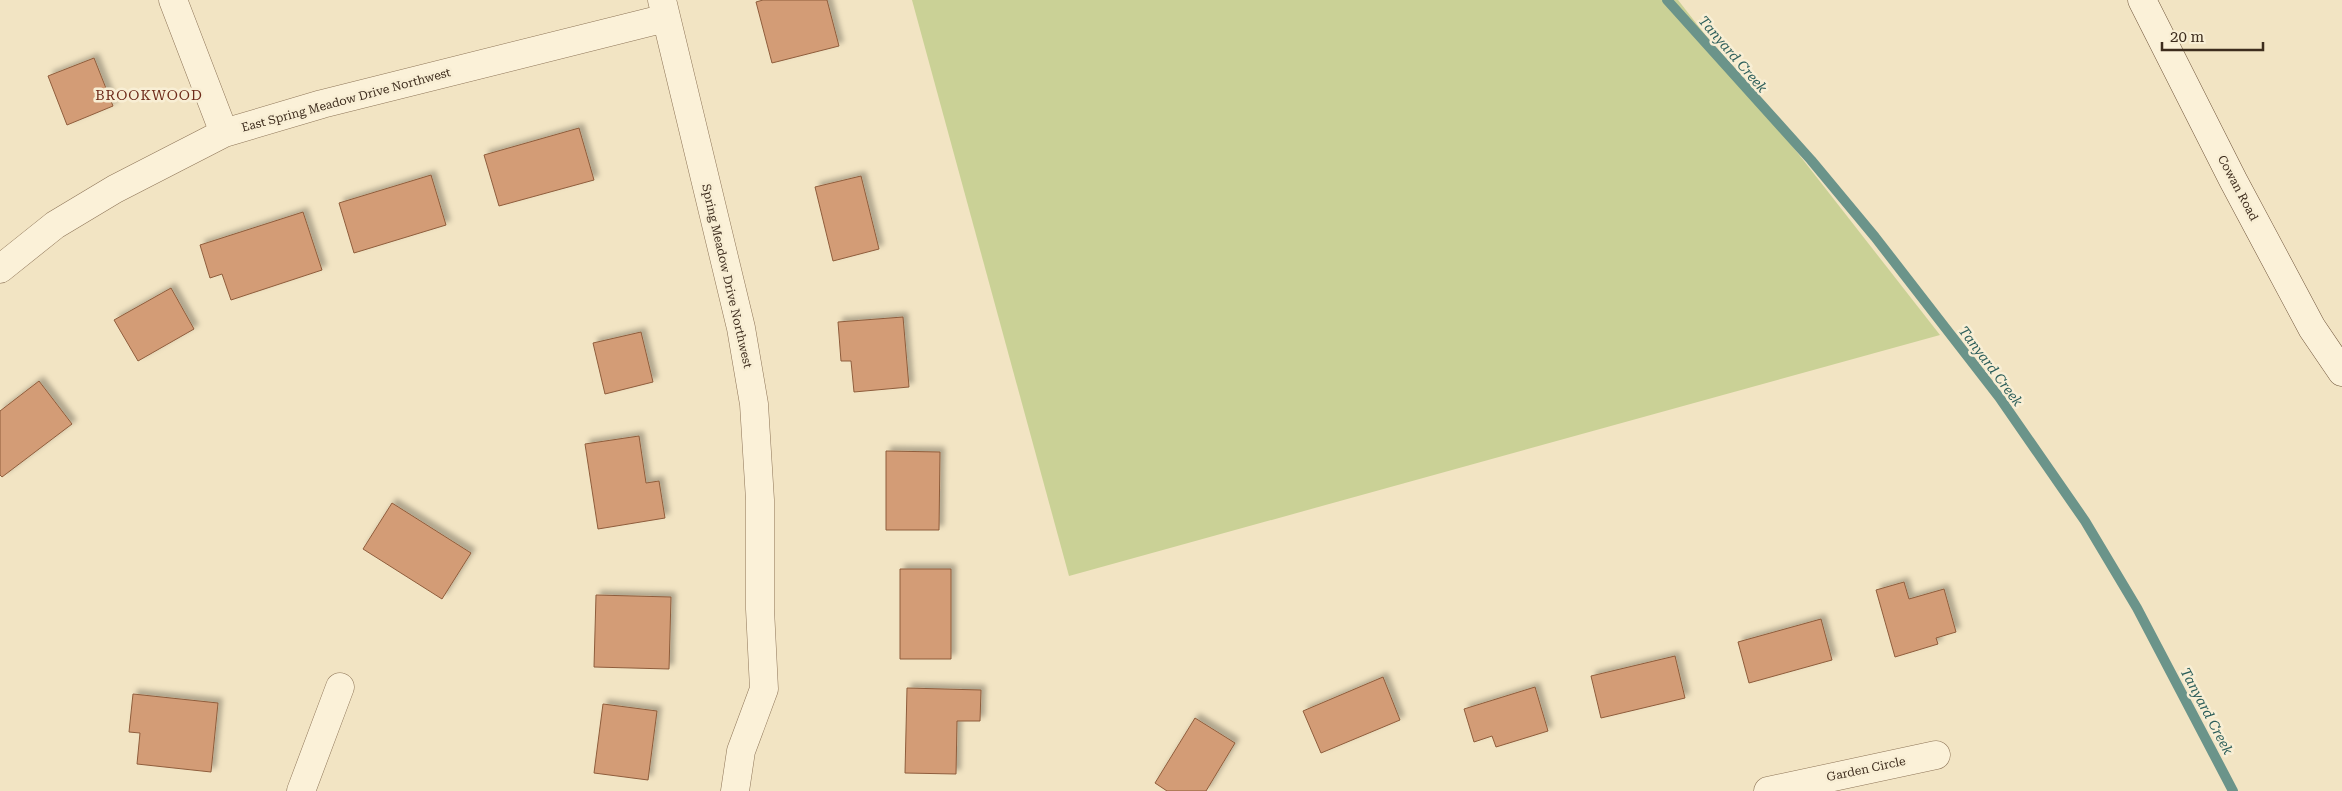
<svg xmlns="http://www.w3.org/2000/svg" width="2342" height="791" font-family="'Roboto Serif',serif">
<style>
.green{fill:#cad196}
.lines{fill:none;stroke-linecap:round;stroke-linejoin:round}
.stream{stroke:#6b948a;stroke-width:10}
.building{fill:#d39c76;stroke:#8f5d3c;filter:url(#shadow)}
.street-casing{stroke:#8e7558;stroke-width:29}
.secondary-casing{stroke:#70553b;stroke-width:29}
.street{stroke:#fbf1d8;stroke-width:28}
.secondary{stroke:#fbf1d8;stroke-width:28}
.labels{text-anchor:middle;stroke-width:5;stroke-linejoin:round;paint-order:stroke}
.street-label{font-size:12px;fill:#3d2c1d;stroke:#f8eed4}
.water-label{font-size:14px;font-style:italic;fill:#2c5e5a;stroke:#f8eed4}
.neighbourhood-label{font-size:14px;letter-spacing:1px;fill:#6d2a19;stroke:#f8eed4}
</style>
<defs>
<filter id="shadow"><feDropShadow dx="4.5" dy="-4.5" stdDeviation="2.5" flood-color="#0004"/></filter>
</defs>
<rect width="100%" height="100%" fill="#f2e4c3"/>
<!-- green -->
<path class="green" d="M912,0H1678L1940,335L1069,576Z"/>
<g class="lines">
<!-- stream -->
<path class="stream" d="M1667,0L1811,160L1875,237L1999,397L2085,521L2137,608L2233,791"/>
</g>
<!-- building -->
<path class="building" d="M763,0H827L839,46L772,63L756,2Z
M94,58L113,106L67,125L48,76Z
M579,128L594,180L499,206L484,155Z
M431,175L446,225L354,253L339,203Z
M861,176L879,249L833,261L815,187Z
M303,212L322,270L231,300L222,274L210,278L200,245Z
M171,288L194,329L138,361L114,320Z
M903,317L909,387L854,392L851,361H841L838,322Z
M641,332L653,382L605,394L593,343Z
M39,381L72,424L2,477L0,475V411Z
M639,436L646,483L659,481L665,518L598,529L585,444Z
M886,451L940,452L939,530H886Z
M392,503L471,553L442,599L363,549Z
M900,569H951V659H900Z
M1904,582L1909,599L1944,589L1956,632L1936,638L1938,644L1895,657L1876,590Z
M596,595L671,597L669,669L594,667Z
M1821,619L1832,660L1749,683L1738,642Z
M1675,656L1685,698L1601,718L1591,676Z
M1383,677L1400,720L1321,753L1303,711Z
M1535,687L1548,731L1496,747L1492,736L1474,742L1464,709Z
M907,688L981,690L980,721H957L956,774L905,773Z
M133,694L218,703L211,772L137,764L140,733L129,732Z
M603,704L657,711L648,780L594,773Z
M1195,718L1235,743L1206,791H1167L1155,783Z"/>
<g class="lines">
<defs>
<path id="street" d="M173,0L224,133
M662,0L741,328L754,404L760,500V609L764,689L741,751L735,791
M0,269L55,225L115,189L224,133L322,104L666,18
M301,791L340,687
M1768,791L1936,755"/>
<path id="secondary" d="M2142,0L2233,180L2312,328L2342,372"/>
</defs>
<!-- street casing -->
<use href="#street" class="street-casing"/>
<!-- secondary casing -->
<use href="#secondary" class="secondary-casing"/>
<!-- street -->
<use href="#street" class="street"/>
<!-- secondary -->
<use href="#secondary" class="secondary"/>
</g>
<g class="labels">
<!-- street labels -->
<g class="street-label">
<text transform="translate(346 100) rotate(-15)" y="4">East Spring Meadow Drive Northwest</text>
<text transform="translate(2238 188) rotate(62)" y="4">Cowan Road</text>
<text transform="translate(727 276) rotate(77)" y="4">Spring Meadow Drive Northwest</text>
<text transform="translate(1866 769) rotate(-12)" y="4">Garden Circle</text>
</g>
<!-- water labels -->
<g class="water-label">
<text transform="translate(1733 54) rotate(49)" y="5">Tanyard Creek</text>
<text transform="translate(1991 366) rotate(53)" y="5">Tanyard Creek</text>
<text transform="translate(2207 711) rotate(62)" y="5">Tanyard Creek</text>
</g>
<!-- neighbourhood labels -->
<g class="neighbourhood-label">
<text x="149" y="100">BROOKWOOD</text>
</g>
</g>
<!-- scale -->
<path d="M2162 42v8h101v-8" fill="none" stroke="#3d2c1d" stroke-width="2.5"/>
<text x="2170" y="42" font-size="15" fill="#3d2c1d" stroke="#f8eed4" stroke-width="4" paint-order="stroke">20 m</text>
</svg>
